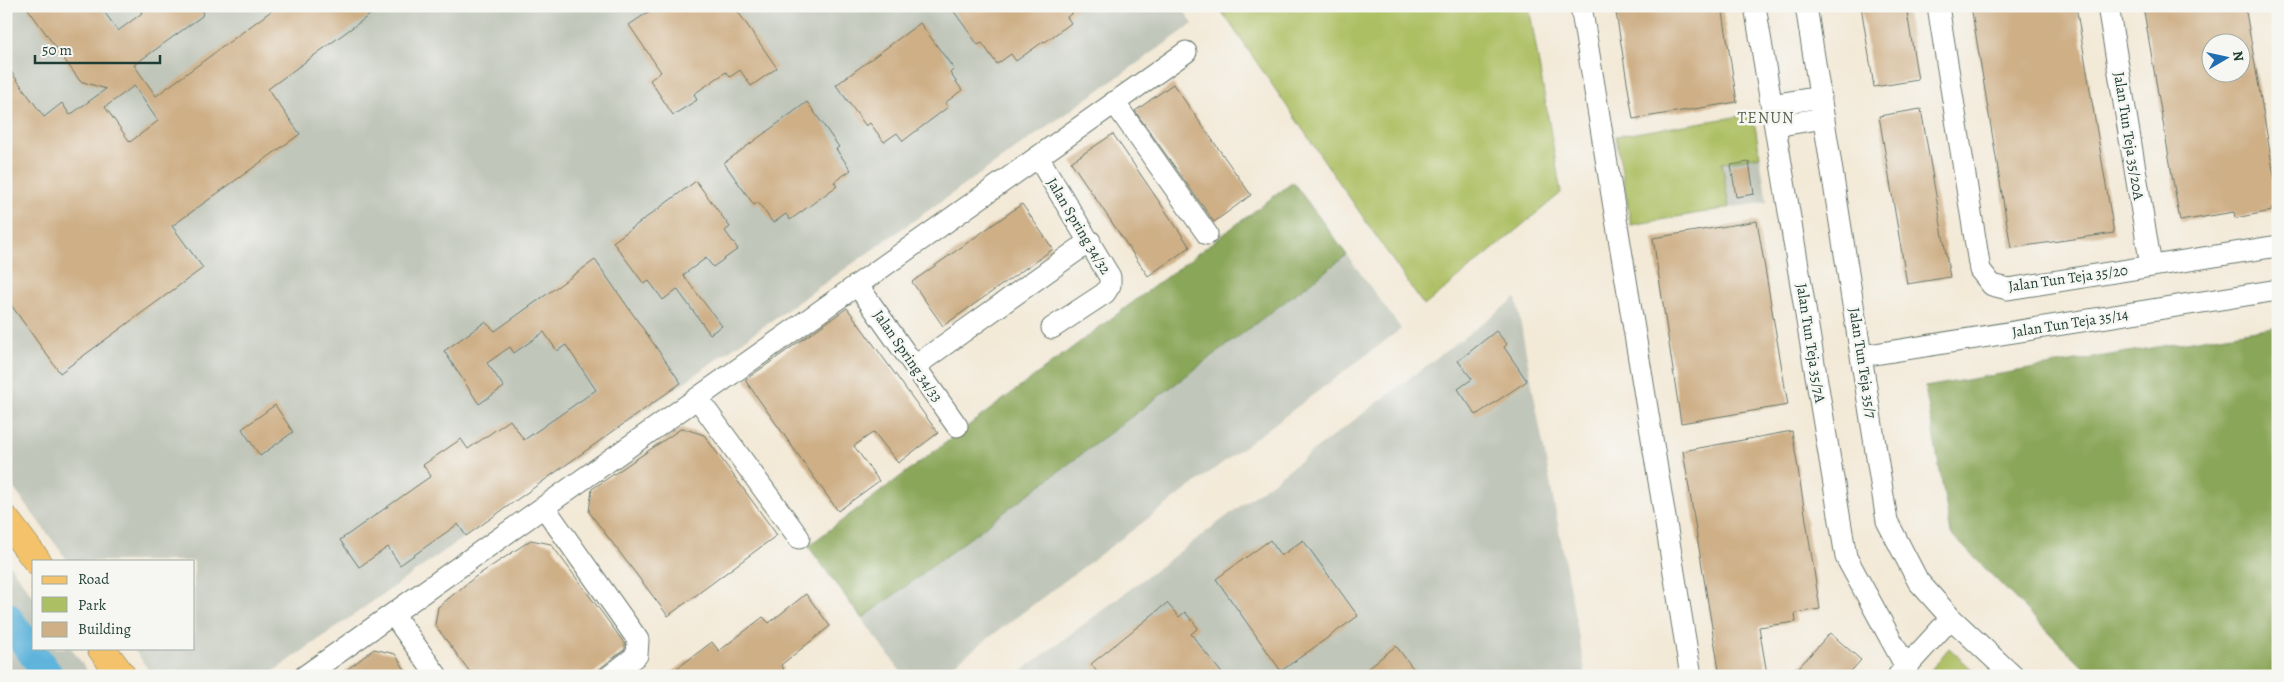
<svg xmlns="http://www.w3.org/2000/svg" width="2284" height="682" font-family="Alegreya,serif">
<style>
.industrial{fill:#c1c6ba}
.green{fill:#adbf63;stroke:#667e4c}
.forest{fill:#8aa659;stroke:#547246}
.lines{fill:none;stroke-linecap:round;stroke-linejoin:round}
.river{stroke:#5fb4db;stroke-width:30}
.building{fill:#ceaf86;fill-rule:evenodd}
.minor-casing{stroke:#69796d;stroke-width:23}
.major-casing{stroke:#69796d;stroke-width:29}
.minor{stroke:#fff;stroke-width:21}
.major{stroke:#f4c26a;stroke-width:28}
.labels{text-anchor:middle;stroke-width:5;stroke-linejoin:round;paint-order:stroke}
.street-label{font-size:15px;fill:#1f3d34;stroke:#f6f6f2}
.neighbourhood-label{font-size:16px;letter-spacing:1px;fill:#5c6551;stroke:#f6f6f2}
</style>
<rect width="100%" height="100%" fill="#f6f6f2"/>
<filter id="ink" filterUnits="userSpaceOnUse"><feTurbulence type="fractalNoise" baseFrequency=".02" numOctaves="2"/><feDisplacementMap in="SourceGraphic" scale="10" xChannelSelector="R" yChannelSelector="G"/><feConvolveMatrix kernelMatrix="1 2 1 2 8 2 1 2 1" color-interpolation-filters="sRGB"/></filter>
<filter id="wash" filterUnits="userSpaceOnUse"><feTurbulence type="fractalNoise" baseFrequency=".0096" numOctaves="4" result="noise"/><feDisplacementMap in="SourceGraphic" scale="20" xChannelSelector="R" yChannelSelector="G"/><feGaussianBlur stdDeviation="1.12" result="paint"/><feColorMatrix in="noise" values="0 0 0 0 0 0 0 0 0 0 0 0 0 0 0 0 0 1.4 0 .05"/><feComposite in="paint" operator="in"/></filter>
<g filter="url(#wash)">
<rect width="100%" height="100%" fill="#f3e9d7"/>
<!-- industrial -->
<path class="industrial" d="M6,6H1181L1193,24L267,676H153L133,648H194V561H68L6,478Z
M1760,156L1767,202L1729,208L1722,163Z
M1347,255L1401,329L938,676H904L862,619Z
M1516,298L1586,676H1015Z
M6,560L34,598V648H71L91,676H6Z"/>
<!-- green -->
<path class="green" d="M1218,6H1529L1561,193L1424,306Z
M1753,114L1760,156L1722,163L1729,208L1631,225L1616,136Z
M1949,648L1979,676H1926Z"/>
<!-- forest -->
<path class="forest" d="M1293,182L1347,255L862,619L808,546Z
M2278,326V676H2092L1951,534L1925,387Z"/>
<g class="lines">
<!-- river -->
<path class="river" d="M6,616L49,676"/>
</g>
<g id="blocks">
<!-- building -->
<path class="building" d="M26,6H100L118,31L142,13L137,6H204L202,16L134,65L156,96L278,6H382L268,89L300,134L172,226L203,268L60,373L6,298V65L44,117L62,103L70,115L106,89L80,81ZM134,86L158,121L130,142L105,107Z
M657,6H734L777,68L751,86L740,70L730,77L726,72L694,94L697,100L673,115L650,80L661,72L629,25Z
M950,6H1081L1067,17L1071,23L1045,42L1044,41L1016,61L1011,54L997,64L982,43L978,45Z
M1615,6H1722L1737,102L1633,119Z
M1861,6H1906L1918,80L1874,87Z
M1971,6H2076L2114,233L2011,248Z
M2143,6H2245L2278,199V207L2271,208L2272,211L2235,218L2234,212L2180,221ZM2212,42H2242V72H2212Z
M920,23L954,69L950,73L962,90L945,103L948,107L903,141L897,133L884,142L870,123L866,126L836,85Z
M1173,84L1251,195L1214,222L1135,111Z
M807,102L839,147L836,149L851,170L834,182L837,186L790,220L786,214L773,223L758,202L754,205L724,163Z
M1921,109L1950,277L1907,284L1879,116Z
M1113,134L1190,247L1148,276L1071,162Z
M1749,162L1754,194L1736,197L1731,165Z
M696,181L730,227L725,231L738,249L713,267L706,258L683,275L722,326L710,334L677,289L663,300L649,281L644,284L613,242Z
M1022,204L1053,249L943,326L912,282Z
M1757,221L1788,405L1681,423L1653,238Z
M595,260L681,383L466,536L458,524L400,565L388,547L359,567L340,540L431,476L423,465L461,439L468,449L510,420L524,440L596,390L566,345L557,351L544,332L514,353L510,347L487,363L504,387L479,404L444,351L485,322L495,331Z
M847,308L938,433L898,463L874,432L854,446L879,481L838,511L745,380Z
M1496,331L1507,344L1504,347L1527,381L1476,415L1458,389L1472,379L1458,361Z
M275,405L293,432L260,456L242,429Z
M682,428L704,435L777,535L668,616L589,512L592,489Z
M1792,431L1820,609L1795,613L1796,622L1759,627L1767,674L1720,676L1683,451Z
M531,540L551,544L625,644V649L590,676H473L435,625L438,607L475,577Z
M1270,540L1281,556L1303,540L1358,616L1281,671L1216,579Z
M806,594L830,626L781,665L784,669L775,676H667L712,642L719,651L763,617L769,623Z
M1167,603L1179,617L1185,612L1198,628L1191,634L1224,676H1100L1091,664Z
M1830,633L1861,660L1847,676H1791Z
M1396,646L1419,676H1358Z
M374,649L395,654L409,676H339Z"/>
</g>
</g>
<g filter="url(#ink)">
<use href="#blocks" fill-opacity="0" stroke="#69796d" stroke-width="1"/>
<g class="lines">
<defs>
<path id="minor" d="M1581,6L1691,676
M1755,6L1846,557L1906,667
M1806,6L1887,521L1918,581L1951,618L2013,676
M1938,6L1980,270L1992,285L2008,289L2278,246
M2108,6L2151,266
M1114,102L1207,234
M1772,105L1821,97
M1775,126L1824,118
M1038,157L1110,277V285L1105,293L1052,328
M858,286L957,426
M1862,356L2278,290
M915,366L1090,241
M698,399L799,538
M544,507L638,640L637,655L610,676
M393,614L437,676
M305,676L1186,52
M1898,676L1951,618"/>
<path id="major" d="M6,520L37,561
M101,648L122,676"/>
</defs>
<!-- minor casing -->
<use href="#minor" class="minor-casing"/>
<!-- major casing -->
<use href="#major" class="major-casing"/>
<!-- minor -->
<use href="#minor" class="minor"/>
<!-- major -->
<use href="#major" class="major"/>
</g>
</g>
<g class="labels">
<!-- street labels -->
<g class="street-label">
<text transform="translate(2129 136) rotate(81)" y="5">Jalan Tun Teja 35/20A</text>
<text transform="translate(1079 226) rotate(59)" y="5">Jalan Spring 34/32</text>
<text transform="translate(2068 278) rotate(-8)" y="5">Jalan Tun Teja 35/20</text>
<text transform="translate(2070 323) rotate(-9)" y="5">Jalan Tun Teja 35/14</text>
<text transform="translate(1811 343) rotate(81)" y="5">Jalan Tun Teja 35/7A</text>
<text transform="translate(908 356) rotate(55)" y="5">Jalan Spring 34/33</text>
<text transform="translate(1863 363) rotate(81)" y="5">Jalan Tun Teja 35/7</text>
</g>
<!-- neighbourhood labels -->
<g class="neighbourhood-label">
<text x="1766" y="123">TENUN</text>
</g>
</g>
<!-- margin -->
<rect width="2284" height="682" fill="none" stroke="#f6f6f2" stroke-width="25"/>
<!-- legend -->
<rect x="32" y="560" width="162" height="90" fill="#f6f6f2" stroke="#a0aca6"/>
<rect x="42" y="576" width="25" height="8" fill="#f4c26a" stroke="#a0aca6"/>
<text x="78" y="584" font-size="15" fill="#1f3d34">Road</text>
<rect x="42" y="597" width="25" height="15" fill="#adbf63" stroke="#a0aca6"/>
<text x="78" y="610" font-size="15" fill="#1f3d34">Park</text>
<rect x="42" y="622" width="25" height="15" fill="#ceaf86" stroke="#a0aca6"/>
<text x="78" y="634" font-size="15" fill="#1f3d34">Building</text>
<!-- north arrow -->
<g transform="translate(2226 58) rotate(81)"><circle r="24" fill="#f6f6f2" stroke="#a0aca6"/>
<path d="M0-4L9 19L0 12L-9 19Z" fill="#1f6fb2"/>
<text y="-8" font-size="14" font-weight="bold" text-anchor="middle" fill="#1f3d34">N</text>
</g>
<!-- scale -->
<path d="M35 55v8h125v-8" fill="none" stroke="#1f3d34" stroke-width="2.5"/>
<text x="42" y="55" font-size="15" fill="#1f3d34" stroke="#f6f6f2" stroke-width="4" paint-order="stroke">50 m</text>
</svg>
